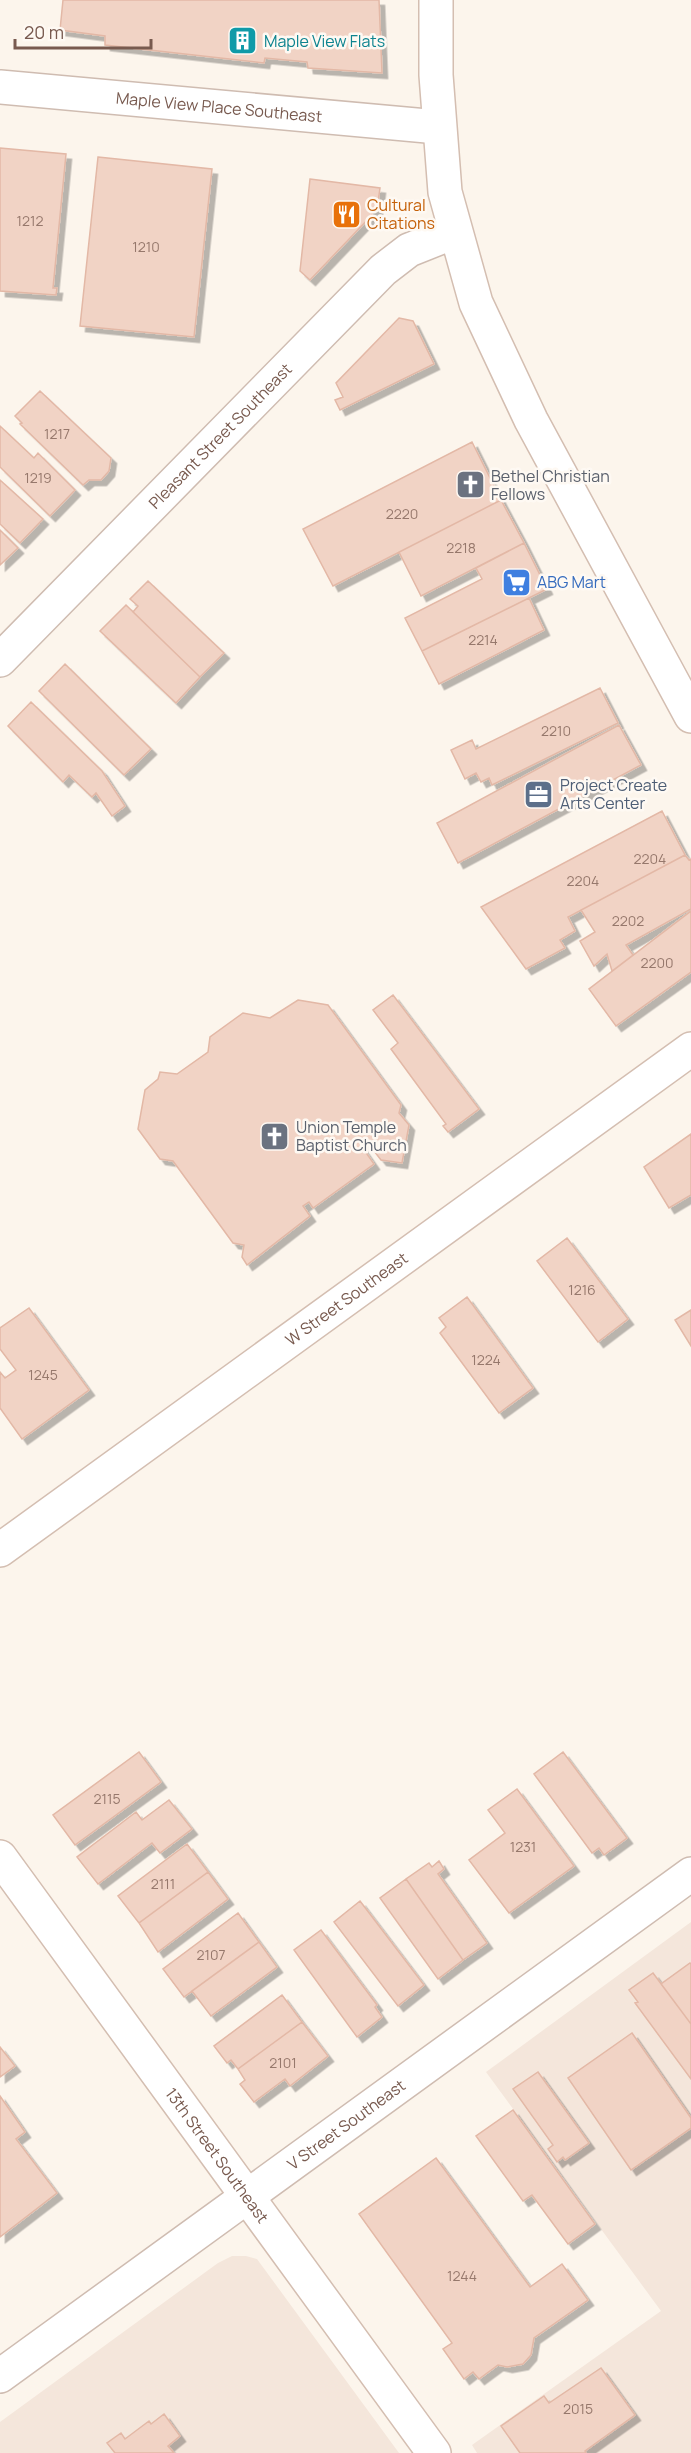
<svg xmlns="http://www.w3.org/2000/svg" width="691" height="2453" font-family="Manrope,sans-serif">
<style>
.residential{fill:#f4e6db}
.building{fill:#f1d3c5;stroke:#e3b8a6;stroke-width:1.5;filter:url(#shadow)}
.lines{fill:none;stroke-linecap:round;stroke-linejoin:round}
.minor-casing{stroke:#cfbcb1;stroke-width:36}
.secondary-casing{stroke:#d4beb1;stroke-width:36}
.minor{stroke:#fff;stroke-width:33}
.secondary{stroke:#fff;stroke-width:33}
.labels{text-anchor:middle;stroke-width:5;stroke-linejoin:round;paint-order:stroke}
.number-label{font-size:14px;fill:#96786c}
.culture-label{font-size:16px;fill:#0d838f;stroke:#fef9f3;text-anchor:start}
.street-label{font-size:16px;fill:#785a4f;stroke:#fef9f3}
.food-label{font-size:16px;fill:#c56008;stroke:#fef9f3;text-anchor:start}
.worship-label{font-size:16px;fill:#5b616d;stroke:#fef9f3;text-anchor:start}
.shop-label{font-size:16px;fill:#366cbe;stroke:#fef9f3;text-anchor:start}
.service-label{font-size:16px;fill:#4e5e75;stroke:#fef9f3;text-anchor:start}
</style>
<defs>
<filter id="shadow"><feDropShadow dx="5.5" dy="5.5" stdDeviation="0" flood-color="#0004"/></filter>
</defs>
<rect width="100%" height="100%" fill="#fcf5ec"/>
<!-- residential -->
<path class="residential" d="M691,1922V2453H477L472,2445L661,2311L486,2072Z
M232,2256H246L257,2259L399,2453H0V2422L218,2263Z"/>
<!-- building -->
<path class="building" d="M63,0H379L382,73L308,68L307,62L265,58L264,63L105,45V36L60,30Z
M0,148L66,154L53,288H57L56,295L0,291Z
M98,157L212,169L194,337L80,326Z
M310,179L380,188L377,209L373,208L372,215L310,280L300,271Z
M399,318L413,321L434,364L340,410L335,400L343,397L336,383Z
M40,391L111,458L109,471L101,480H89L83,485L20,424L22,423L15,416Z
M0,426L34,458L38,453L75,490L50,516L0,467Z
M472,442L501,500L333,586L303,529Z
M0,480L43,519L20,543L0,524Z
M501,500L524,543L421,596L399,552Z
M0,530L18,548L0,565Z
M524,543L547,589L422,651L405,618L482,579L476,568Z
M148,581L224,653L200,677L133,612L138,606L130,599Z
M529,598L544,630L439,684L422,651Z
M126,605L200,677L176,703L100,631Z
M65,664L151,749L124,775L39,691Z
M600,688L618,723L492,785L489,778L481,782L476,773L465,779L451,750L472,740L476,749Z
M31,702L102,771L125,806L112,816L96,793L92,797L69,775L63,782L8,726Z
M619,725L641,765L458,863L437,823Z
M662,811L685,855L568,917L575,931L560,940L565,948L526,969L481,907Z
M685,855L689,860L691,859V909L626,945L633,955L612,971L607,954L594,966L580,941L595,932L581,910Z
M691,911V972L616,1026L589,989Z
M393,995L479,1109L448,1132L443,1126L446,1124L391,1049L398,1043L373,1010Z
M298,1000L328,1005L401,1105L399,1113L409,1125L402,1163L381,1160L368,1143L362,1147L374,1164L313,1208L309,1202L303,1206L310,1216L247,1265L242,1257L244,1245L233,1243L173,1161L160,1159L138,1129L145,1090L158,1079L160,1072L177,1074L208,1052L210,1037L243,1013L270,1018Z
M691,1134V1195L669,1208L644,1167Z
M567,1238L628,1319L598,1342L537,1261Z
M467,1297L533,1388L499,1413L440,1333L446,1327L439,1318Z
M29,1308L89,1390L22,1439L0,1408V1372L5,1378L16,1370L0,1349V1328Z
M691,1310V1346L675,1320Z
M139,1752L161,1782L75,1845L53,1815Z
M563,1752L627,1838L604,1855L599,1848L592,1853L534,1774Z
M517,1789L574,1866L509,1913L469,1860L505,1833L488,1810Z
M169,1800L192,1829L160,1853L152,1843L98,1884L77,1857L136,1812L142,1820Z
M187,1844L208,1872L139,1923L118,1896Z
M439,1861L444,1869L438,1874L487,1943L463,1960L406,1879L429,1863L432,1867Z
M208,1872L228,1899L158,1952L139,1923Z
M406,1879L463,1960L438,1979L380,1898Z
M360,1901L424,1985L398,2006L334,1922Z
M238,1913L259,1942L184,1997L163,1969Z
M321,1930L377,2005L375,2007L382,2017L357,2037L294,1950Z
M259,1942L277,1967L211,2016L192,1991Z
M690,1963L691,1964V2024L661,1984Z
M653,1973L691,2024V2079L635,2003L638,2002L629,1990Z
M282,1995L302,2022L238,2069L231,2060L227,2063L214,2046Z
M302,2022L328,2056L290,2086L285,2079L254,2102L240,2084L245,2080L238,2069Z
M632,2033L691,2118V2128L631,2170L568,2078Z
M0,2047L15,2066L0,2077Z
M538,2072L589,2143L565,2160L563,2157L557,2162L548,2149L553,2145L513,2089Z
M0,2096L25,2132L16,2139L57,2193L0,2237Z
M513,2110L595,2224L568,2244L532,2195L523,2201L476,2136Z
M436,2158L530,2287L562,2264L588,2300L534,2338L531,2355L523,2364L507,2367L498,2365L479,2379L473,2372L464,2379L443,2349L452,2343L359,2214Z
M601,2368L635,2415L585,2451L586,2453H520L501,2426L544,2396L549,2403Z
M164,2414L180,2436L168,2446L174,2453H115L107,2443L121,2433L125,2439L149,2421L151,2424Z"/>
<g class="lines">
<defs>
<g id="minor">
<path id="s1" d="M0,87L438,127"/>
<path id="s2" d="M0,660L383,270L409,250L454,232"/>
<path id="s3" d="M0,2376L691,1874"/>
</g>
<g id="secondary">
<path d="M436,0V75L445,192L476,303L531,420L691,716"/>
<path id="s4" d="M0,1550L691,1049"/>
<path id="s5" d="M0,1857L434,2453"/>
</g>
</defs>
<!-- minor casing -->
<use href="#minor" class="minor-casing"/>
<!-- secondary casing -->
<use href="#secondary" class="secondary-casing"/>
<!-- minor -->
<use href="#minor" class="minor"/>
<!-- secondary -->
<use href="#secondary" class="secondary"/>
</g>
<!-- icons -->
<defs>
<symbol id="building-square" viewBox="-11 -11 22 22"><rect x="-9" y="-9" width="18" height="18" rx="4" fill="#0f9aa8" stroke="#fef9f3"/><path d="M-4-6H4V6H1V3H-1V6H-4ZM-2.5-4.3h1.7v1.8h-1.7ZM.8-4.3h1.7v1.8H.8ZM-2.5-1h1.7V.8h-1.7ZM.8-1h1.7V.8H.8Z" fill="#fff"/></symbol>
<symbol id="restaurant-square" viewBox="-11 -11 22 22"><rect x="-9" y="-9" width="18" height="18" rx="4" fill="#e8710a" stroke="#fef9f3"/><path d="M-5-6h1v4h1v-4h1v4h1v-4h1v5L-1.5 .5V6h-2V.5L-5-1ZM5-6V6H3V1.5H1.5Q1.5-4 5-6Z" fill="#fff"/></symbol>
<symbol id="church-square" viewBox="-11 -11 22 22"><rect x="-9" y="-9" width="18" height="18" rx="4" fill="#6b7280" stroke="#fef9f3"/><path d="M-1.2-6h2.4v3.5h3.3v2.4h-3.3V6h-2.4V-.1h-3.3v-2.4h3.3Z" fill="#fff"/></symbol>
<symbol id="supermarket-square" viewBox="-11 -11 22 22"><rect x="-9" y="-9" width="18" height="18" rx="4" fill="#3f7fe0" stroke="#fef9f3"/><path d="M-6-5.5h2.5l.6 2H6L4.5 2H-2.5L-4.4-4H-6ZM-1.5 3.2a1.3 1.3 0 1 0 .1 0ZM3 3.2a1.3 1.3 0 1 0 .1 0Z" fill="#fff"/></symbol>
<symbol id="office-square" viewBox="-11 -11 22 22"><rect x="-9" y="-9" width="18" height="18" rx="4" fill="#5c6f8a" stroke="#fef9f3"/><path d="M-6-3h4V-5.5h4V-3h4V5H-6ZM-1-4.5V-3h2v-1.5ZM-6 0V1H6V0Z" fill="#fff"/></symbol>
</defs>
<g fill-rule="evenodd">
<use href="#building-square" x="226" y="24" width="33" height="33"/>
<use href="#restaurant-square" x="330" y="198" width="33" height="33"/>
<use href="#church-square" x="454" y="468" width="33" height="33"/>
<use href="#supermarket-square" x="500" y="566" width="33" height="33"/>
<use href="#office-square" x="522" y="778" width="33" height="33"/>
<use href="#church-square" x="258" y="1120" width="33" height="33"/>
</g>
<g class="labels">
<!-- number labels -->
<g class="number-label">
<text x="30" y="226">1212</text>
<text x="146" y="252">1210</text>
<text x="57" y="439">1217</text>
<text x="38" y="483">1219</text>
<text x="402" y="519">2220</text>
<text x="461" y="553">2218</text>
<text x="483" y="645">2214</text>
<text x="556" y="736">2210</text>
<text x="650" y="864">2204</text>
<text x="583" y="886">2204</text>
<text x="628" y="926">2202</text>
<text x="657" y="968">2200</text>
<text x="582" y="1295">1216</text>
<text x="486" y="1365">1224</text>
<text x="43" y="1380">1245</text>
<text x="107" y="1804">2115</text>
<text x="523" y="1852">1231</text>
<text x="163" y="1889">2111</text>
<text x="211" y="1960">2107</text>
<text x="283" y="2068">2101</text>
<text x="462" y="2281">1244</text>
<text x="578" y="2414">2015</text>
</g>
<!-- culture labels -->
<g class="culture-label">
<text x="264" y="47">Maple View Flats</text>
</g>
<!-- street labels -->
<g class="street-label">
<text dy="6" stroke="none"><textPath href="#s1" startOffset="220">Maple View Place Southeast</textPath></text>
<text dy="6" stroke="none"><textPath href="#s2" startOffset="314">Pleasant Street Southeast</textPath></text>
<text dy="6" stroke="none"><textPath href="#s4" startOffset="428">W Street Southeast</textPath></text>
<text dy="6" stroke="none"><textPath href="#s3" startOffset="428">V Street Southeast</textPath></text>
<text dy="6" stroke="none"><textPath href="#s5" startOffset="369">13th Street Southeast</textPath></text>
</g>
<!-- food labels -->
<g class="food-label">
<text x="367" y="211">Cultural<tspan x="367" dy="18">Citations</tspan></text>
</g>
<!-- worship labels -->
<g class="worship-label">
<text x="491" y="482">Bethel Christian<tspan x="491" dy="18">Fellows</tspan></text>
<text x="296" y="1133">Union Temple<tspan x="296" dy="18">Baptist Church</tspan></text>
</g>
<!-- shop labels -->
<g class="shop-label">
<text x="537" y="588">ABG Mart</text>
</g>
<!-- service labels -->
<g class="service-label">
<text x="560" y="791">Project Create<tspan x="560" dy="18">Arts Center</tspan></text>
</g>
</g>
<!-- scale -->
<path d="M15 39v9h136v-9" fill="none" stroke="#785a4f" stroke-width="3"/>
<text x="24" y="39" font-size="18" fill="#785a4f" stroke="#fef9f3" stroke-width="4.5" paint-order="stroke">20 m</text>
</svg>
